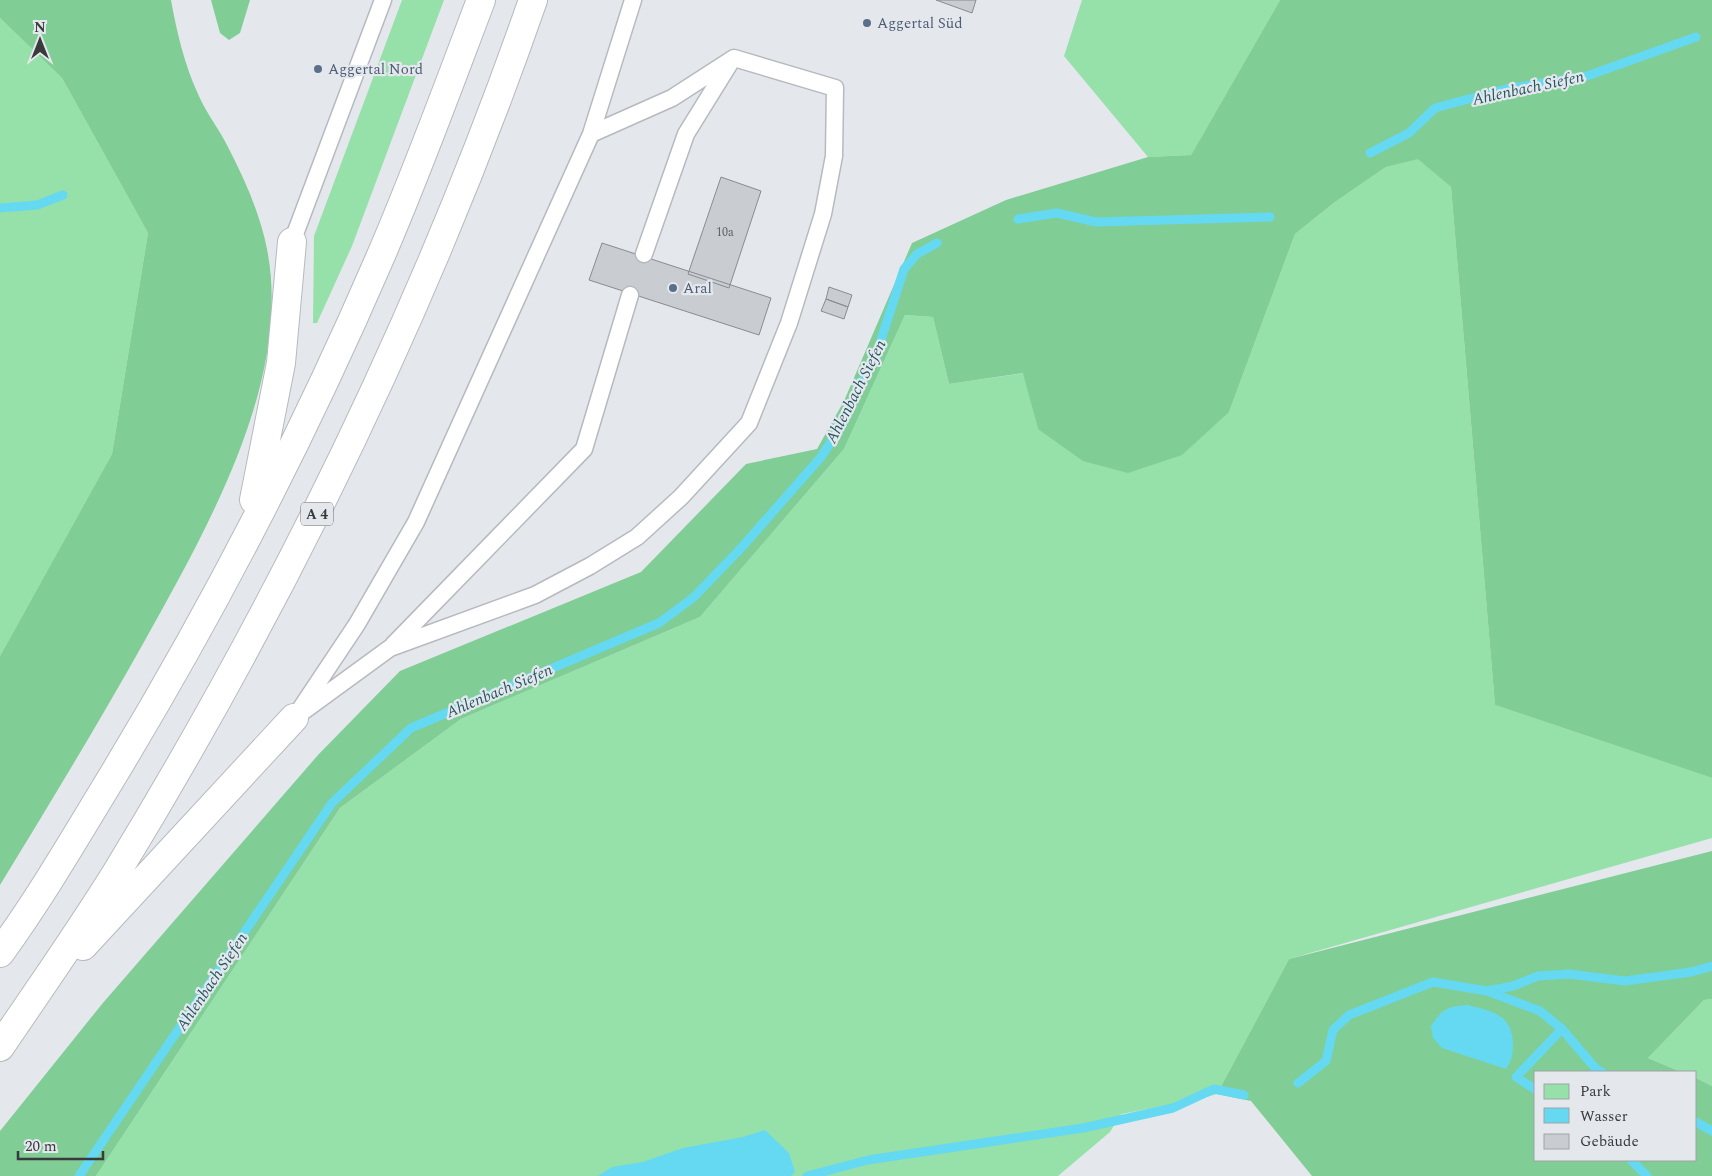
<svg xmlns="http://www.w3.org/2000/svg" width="1712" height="1176" font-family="Spectral,serif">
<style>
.green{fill:#96e0aa}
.forest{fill:#80cd96}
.water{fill:#65d9f1}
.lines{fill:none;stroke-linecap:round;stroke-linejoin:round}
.stream{stroke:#65d9f1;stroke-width:9}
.building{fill:#c9cdd2;stroke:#888b90}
.lane-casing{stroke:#b6babf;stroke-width:19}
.highway-casing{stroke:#b6babf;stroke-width:30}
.lane{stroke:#fff;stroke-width:16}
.highway{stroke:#fff;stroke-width:28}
.service-dot{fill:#5c6f8a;stroke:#e4e8ed;stroke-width:2}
.labels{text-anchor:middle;stroke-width:4.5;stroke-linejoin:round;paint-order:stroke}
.number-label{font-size:12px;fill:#5d5f62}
.shield{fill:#e4e8ed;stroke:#6c6e71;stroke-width:1}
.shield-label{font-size:14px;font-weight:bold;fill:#393a3c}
.service-label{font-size:15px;fill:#4e5e75;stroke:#e4e8ed;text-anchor:start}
.water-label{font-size:16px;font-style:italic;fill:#245661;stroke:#e4e8ed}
</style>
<rect width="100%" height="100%" fill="#e4e8ed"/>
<!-- green -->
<path class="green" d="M402,0H444L352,246L317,323H313L314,236Z
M1082,0H1280L1191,155L1148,157L1064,56Z
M0,18L62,78L148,233L112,454L0,656Z
M1418,158L1451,187L1495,705L1712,778V838L1289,959L1217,1094L1196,1100L1121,1114L1110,1132L1058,1176H96L340,808L461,719L700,617L844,449L905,315L933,317L949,384L1024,373L1038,429L1229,412L1295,234L1335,202L1386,167Z
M1712,999V1086L1696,1078V1072H1681L1648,1058L1704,1000Z"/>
<!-- forest -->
<path class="forest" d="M0,0H171C177,33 184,63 198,94C206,113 220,130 229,149C245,180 260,214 267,249C293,381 206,530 144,642C98,724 49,805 0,885V656L112,454L148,233L62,78L0,18Z
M211,0H250L240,33L229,40L220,33Z
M1280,0H1712V778L1495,705L1451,187L1418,159L1386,167L1335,202L1295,234L1229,412L1182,455L1128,473L1083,461L1038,429L1023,373L949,384L933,317L905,315L844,449L700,617L461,719L340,808L96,1176H0V1131L102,1004L318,755L400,671L641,572L746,464L817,449L844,401L912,243L1006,200L1148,157L1191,155Z
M1712,851V999L1704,1000L1648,1058L1681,1072H1536V1160H1696V1078L1712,1086V1176H1312L1251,1101L1217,1094L1289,959Z"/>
<!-- water -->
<path class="water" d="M1468,1005C1493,1012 1512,1014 1513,1044C1513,1054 1512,1060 1506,1069L1442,1048L1433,1038L1431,1026C1442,1009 1448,1006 1468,1005Z
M765,1130L789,1153L795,1172L791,1176H598L612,1167L643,1162L683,1148L743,1137Z"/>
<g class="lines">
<!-- stream -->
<path class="stream" d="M1370,153L1409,133L1435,108L1506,89L1587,76L1696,37
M0,208L37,205L63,195
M1018,219L1057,213L1096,222L1270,217
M1487,991L1513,986L1538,976L1569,974L1625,981L1691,972L1712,966
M1562,1029L1596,1069L1602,1072
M1298,1083L1326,1061L1333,1030L1349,1015L1433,982L1487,991L1540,1011L1562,1029L1516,1077L1536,1090
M1696,1122L1712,1131
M1631,1160L1647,1176
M79,1176L332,803L411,728L659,623L694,597L742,547L821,457L843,423L879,346L904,269L917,254L937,243
M807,1176L868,1160L1083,1128L1173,1108L1214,1089L1244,1095"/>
</g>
<!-- building -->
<path class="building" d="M936,0H976L972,13Z
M721,177L761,191L729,288L688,274Z
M602,243L771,298L759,335L589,280Z
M829,287L852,295L848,307L826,299Z
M826,299L848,307L844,319L821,311Z"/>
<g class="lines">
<defs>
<path id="lane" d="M292,242L383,0
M644,254L686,134L730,63
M393,645L584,449L630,295
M301,708L357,624L416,522L591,134L633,0
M294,718L390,648L535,595L590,566L637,537L681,497L749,423L789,323L823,214L834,156L835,88L734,58L672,98L591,134"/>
<path id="highway" d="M254,500L281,363L292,242
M83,946L294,718
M0,953C42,895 78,833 115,772C214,608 303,436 379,260C416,175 448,87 481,0
M0,1047C40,988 81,930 118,870C286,594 427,305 533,0"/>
</defs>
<!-- lane casing -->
<use href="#lane" class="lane-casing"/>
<!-- highway casing -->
<use href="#highway" class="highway-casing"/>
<!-- lane -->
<use href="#lane" class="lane"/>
<!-- highway -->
<use href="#highway" class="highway"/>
</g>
<!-- markers -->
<g class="service-dot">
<circle cx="867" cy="23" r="5"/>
<circle cx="318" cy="69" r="5"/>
<circle cx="673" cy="288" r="5"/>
</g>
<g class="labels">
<!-- number labels -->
<g class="number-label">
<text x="725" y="236">10a</text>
</g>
<!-- shield labels -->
<rect class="shield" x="301" y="502.5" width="32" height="23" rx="4"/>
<g class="shield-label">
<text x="317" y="519">A 4</text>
</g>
<!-- service labels -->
<g class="service-label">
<text x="877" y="28">Aggertal Süd</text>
<text x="328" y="74">Aggertal Nord</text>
<text x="683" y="293">Aral</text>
</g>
<!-- water labels -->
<g class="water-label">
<text transform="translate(1528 87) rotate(-12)" y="6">Ahlenbach Siefen</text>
<text transform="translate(855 391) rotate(-63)" y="6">Ahlenbach Siefen</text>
<text transform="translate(499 690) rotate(-23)" y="6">Ahlenbach Siefen</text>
<text transform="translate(211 981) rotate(-56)" y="6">Ahlenbach Siefen</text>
</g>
</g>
<!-- legend -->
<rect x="1534" y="1071" width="162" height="90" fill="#e4e8ed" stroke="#a0a2a6"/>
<rect x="1544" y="1084" width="25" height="15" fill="#96e0aa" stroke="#a0a2a6"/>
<text x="1580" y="1096" font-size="15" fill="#393a3c">Park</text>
<rect x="1544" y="1108" width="25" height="15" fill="#65d9f1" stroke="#a0a2a6"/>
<text x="1580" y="1121" font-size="15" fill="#393a3c">Wasser</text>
<rect x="1544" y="1134" width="25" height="15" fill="#c9cdd2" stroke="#a0a2a6"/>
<text x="1580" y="1146" font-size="15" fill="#393a3c">Gebäude</text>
<!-- north arrow -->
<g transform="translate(40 40)" stroke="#e4e8ed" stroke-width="4" paint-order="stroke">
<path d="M0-4L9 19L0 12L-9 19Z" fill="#393a3c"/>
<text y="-8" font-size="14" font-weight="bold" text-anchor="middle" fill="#393a3c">N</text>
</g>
<!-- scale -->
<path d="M18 1151v8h85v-8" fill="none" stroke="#393a3c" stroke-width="2.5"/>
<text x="25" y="1151" font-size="15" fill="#393a3c" stroke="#e4e8ed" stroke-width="4" paint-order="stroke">20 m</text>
</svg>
